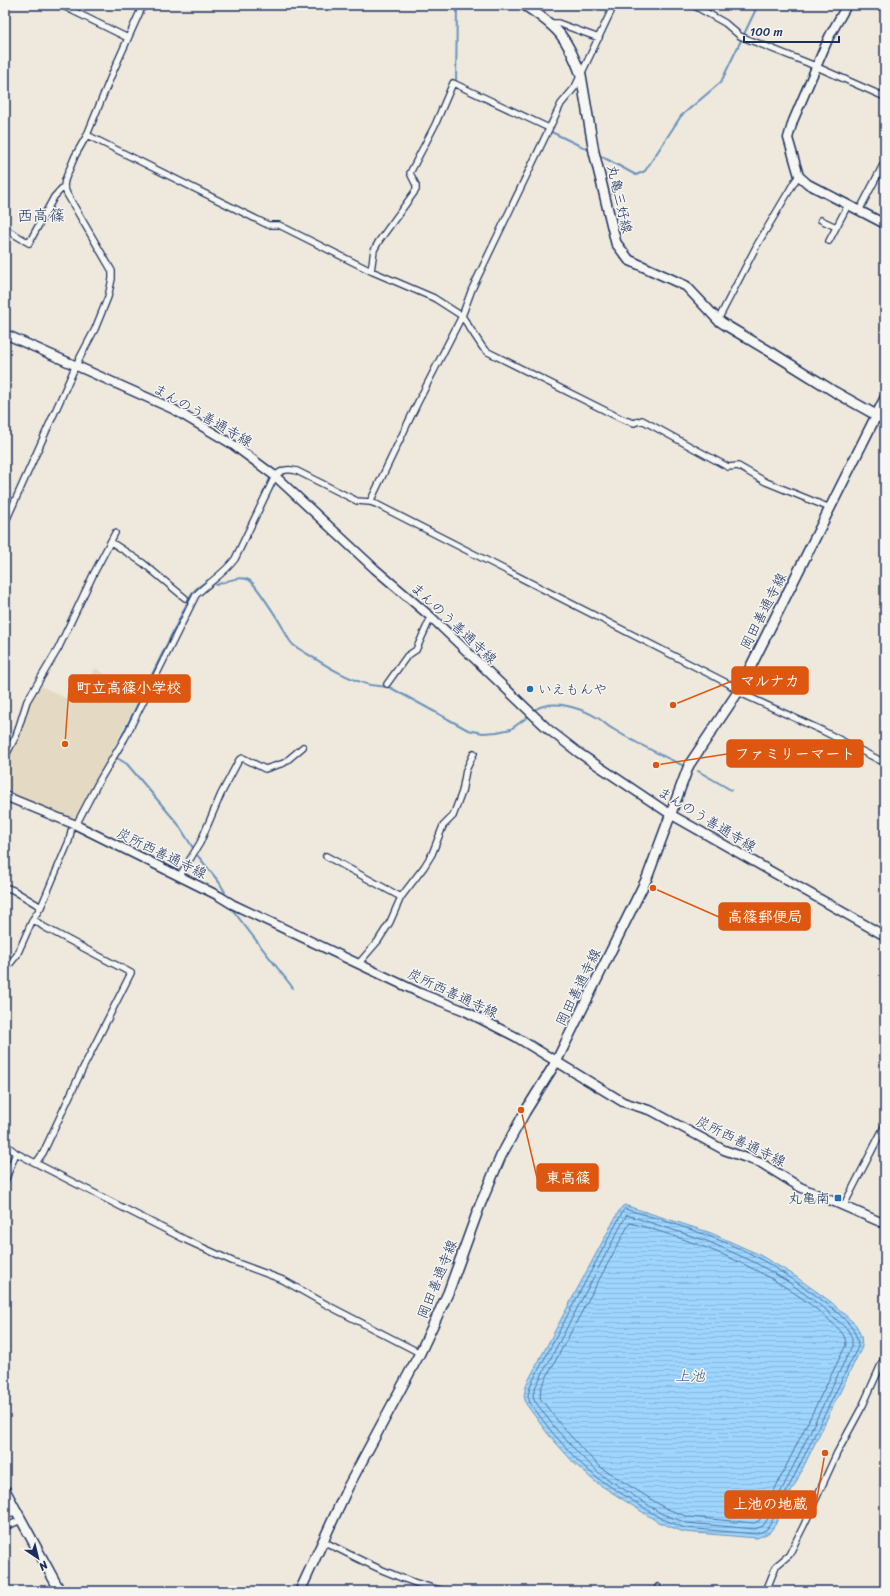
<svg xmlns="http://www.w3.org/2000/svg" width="890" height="1596" font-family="Sriracha,'Klee One',sans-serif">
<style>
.built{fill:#e4d9c2}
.water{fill:url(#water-rules);stroke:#6a93be}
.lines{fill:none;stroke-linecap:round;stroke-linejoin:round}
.shore{stroke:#4f729e;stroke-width:1}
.stream{stroke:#6a93be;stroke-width:2}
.street-casing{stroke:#1b2f5e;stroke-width:8}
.secondary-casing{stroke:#1b2f5e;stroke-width:11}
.primary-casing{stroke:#1b2f5e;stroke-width:12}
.street{stroke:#f6f6f2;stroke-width:5.5}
.secondary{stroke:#f6f6f2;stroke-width:8}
.primary{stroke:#f6f6f2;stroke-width:9}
.poi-dot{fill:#1f6fb2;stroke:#f6f6f2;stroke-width:1.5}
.labels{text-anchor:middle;stroke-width:3;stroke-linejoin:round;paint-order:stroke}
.street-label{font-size:14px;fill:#1b2f5e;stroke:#f6f6f2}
.poi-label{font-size:14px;fill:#1b2f5e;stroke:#f6f6f2;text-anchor:start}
.water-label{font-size:15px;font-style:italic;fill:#3c5986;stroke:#f6f6f2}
.quarter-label{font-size:16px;fill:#1b2f5e;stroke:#f6f6f2}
.leader{fill:none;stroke:#de5710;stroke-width:1.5}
.callout-dot{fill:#de5710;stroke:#f6f6f2;stroke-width:1.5}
.callout{fill:#de5710;stroke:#de5710;stroke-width:1.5}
.callout-label{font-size:15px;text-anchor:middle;font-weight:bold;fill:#fff}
</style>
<defs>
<pattern id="water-rules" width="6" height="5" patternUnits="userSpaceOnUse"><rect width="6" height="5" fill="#9ed6fe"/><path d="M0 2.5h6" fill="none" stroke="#88b8dc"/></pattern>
</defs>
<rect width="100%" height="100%" fill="#eee9dc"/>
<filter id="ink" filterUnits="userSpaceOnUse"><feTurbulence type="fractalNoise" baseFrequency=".025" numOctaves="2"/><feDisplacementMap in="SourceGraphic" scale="8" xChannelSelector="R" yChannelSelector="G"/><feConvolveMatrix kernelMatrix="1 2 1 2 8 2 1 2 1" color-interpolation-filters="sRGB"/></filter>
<g filter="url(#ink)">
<!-- built -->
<path class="built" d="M95,668L140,695L111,753L73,821L5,791V761L19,735L30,702L41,686L77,704Z"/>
<!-- water -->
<path class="water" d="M624,1205L711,1233L758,1254L792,1274L831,1302L856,1325L861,1336L862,1347L775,1525L769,1533L757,1538L684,1532L658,1522L594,1481L574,1463L548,1434L526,1404L524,1395L527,1383L620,1209Z"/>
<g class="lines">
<!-- shore -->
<path class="shore" d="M625,1209C667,1221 718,1237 757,1257C778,1269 798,1283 818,1297C834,1310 858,1325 858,1347L771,1523L766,1530L756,1534L685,1528L660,1518L597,1478L577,1460L551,1431L530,1403L528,1395L531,1384L623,1211Z
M627,1215L707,1241L754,1262L787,1281L825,1309L848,1330L852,1338V1346L767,1520L763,1526L755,1529L687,1523L662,1514L600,1474L581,1456L555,1428L534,1400L533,1395L536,1386Z
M630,1223C644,1226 657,1231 671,1235C727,1254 783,1279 828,1319C836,1327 846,1333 846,1345L759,1521L754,1523L688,1517L665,1508L603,1469L585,1452L560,1424L540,1398L541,1388Z"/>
<!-- stream -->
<path class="stream" d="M456,84L457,5
M541,127L591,151
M599,155L636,175L645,171L681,116L721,82L758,5
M216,585C225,582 240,575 249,580C255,583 280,622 284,630C288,637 289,643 296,647C319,661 343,678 370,685C377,686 384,686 391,688L468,730L483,733L497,732L511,729L529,716
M536,709C554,699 581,708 598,718C603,721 607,726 613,729C635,743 661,755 684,766
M116,748L192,593L197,588L208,580
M117,758L127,764L178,824L193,848
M698,771L731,790
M106,774L127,741
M198,856L219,882L225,892
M231,908L293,988"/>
<defs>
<path id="street" d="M61,5L128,38
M693,5L725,23L740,36L808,63L885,97
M550,23H558L599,38
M87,135L268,225H279L371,271L434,298L462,316L483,348L488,352L622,419L634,423L642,420L728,467L738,466L766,482L830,508
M859,211L885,161
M821,220L836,227
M5,229L29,243L54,197L64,186
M829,241L848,205
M371,271L374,250L379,241L416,190V185L410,173L435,125L453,83L549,128
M718,320L757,245L795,181L799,176
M370,502L417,404L462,316L472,289L561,104L575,87L614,5
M5,523L76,365L95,329L108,297L112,279V271L67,194L64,186L65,180L75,156L87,135L112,74L143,5
M111,542L143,563L185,598
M387,684L407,656L416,650L431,617
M5,757L16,736L27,701L58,649L94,573L115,533
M76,825L98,783L126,736L196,595C209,582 224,574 235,559L275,476C282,470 287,468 297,471L357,501L370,502L376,504L729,684L738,692L823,731L885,763
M326,856L401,897
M179,877L200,843L221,794L239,760L243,758L265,769L284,763L303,747
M5,887L13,890L41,907
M33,919L44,927L131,973L82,1070L43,1153L36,1163
M359,963L378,941L390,922L401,897L424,867L432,854L443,826L453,816L462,792L466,770L474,753
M5,970L17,955L33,919L41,907L69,841L71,831
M5,1144L16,1153L186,1240L232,1261L283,1280L329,1306L420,1353
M5,1181L16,1153
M844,1205L885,1125
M5,1512L12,1513L16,1510
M5,1527L21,1520
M323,1541C362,1561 402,1582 445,1591
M656,1591L658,1587
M766,1591L776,1566L789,1555L804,1525L837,1453L863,1405L885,1356"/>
<path id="secondary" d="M847,5L829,37L793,121L788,138L799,176L808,184L885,224
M5,334L173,409L232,444L275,476L375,569L431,617L548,729L579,753L670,814L885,936
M5,796L76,825L219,896L232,904L420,993L465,1011L516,1037L623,1102L652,1111L724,1150L761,1163L800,1187L885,1224"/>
<path id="primary" d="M524,5C558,27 567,37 581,75L594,152L616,243L629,260L686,286L718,320L727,326L774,354L835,392L885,420
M5,1490L60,1591
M300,1591L348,1487L420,1353L448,1293L480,1205L501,1156L525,1112L556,1062L647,878L689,765L738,692L885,398"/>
</defs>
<!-- street casing -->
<use href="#street" class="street-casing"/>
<!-- secondary casing -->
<use href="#secondary" class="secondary-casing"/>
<!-- primary casing -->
<use href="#primary" class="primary-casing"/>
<!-- street -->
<use href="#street" class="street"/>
<!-- secondary -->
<use href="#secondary" class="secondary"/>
<!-- primary -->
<use href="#primary" class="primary"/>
</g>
</g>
<!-- markers -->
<g class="poi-dot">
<circle cx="530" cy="689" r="4"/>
<rect x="834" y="1194" width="8" height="8" rx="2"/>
</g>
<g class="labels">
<!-- street labels -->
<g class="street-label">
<text transform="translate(620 199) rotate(77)" y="5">丸亀三好線</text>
<text transform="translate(203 415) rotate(30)" y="5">まんのう善通寺線</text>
<text transform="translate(763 611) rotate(-63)" y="5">岡田善通寺線</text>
<text transform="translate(454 623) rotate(43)" y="5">まんのう善通寺線</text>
<text transform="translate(707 819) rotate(31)" y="5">まんのう善通寺線</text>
<text transform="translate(162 853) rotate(26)" y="5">炭所西善通寺線</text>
<text transform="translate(578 987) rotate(-64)" y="5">岡田善通寺線</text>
<text transform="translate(453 993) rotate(25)" y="5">炭所西善通寺線</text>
<text transform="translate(741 1141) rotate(26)" y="5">炭所西善通寺線</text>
<text transform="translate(437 1279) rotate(-68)" y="5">岡田善通寺線</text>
</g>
<!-- poi labels -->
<g class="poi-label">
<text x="538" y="694">いえもんや</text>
<text x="830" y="1203" text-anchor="end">丸亀南</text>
</g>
<!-- water labels -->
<g class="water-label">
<text x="690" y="1381">上池</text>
</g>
<!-- quarter labels -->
<g class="quarter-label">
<text x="41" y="221">西高篠</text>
</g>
</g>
<!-- callouts -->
<path class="leader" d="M673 705L732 681M65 744L69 688M656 765L727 754M653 888L719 917M521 1110L537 1178M825 1453L816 1504"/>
<g class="callout-dot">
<circle cx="673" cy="705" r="4"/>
<circle cx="65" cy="744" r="4"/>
<circle cx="656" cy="765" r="4"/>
<circle cx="653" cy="888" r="4"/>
<circle cx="521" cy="1110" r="4"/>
<circle cx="825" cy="1453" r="4"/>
</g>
<g class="callout">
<rect x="732" y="667" width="76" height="27" rx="4"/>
<rect x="69" y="675" width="121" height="27" rx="4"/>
<rect x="727" y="740" width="136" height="27" rx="4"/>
<rect x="719" y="903" width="91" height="27" rx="4"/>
<rect x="537" y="1164" width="61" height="27" rx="4"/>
<rect x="725" y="1491" width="91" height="27" rx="4"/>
</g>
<g class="callout-label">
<text x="770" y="686">マルナカ</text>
<text x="129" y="693">町立高篠小学校</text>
<text x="795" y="759">ファミリーマート</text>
<text x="765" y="922">高篠郵便局</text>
<text x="568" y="1183">東高篠</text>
<text x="770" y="1509">上池の地蔵</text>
</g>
<!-- margin -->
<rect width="890" height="1596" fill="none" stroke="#f6f6f2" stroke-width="20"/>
<rect x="10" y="10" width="870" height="1576" fill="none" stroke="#1b2f5e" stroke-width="1.5" filter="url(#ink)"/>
<!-- north arrow -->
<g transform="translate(38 1558) rotate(145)" stroke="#f6f6f2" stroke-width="3" paint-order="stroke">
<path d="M0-3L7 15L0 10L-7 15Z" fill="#1b2f5e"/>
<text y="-6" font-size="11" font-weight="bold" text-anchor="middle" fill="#1b2f5e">N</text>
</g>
<!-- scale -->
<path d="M744 36v6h95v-6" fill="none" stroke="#1b2f5e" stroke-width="2"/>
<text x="750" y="36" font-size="12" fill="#1b2f5e" stroke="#f6f6f2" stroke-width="3" paint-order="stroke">100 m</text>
</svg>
